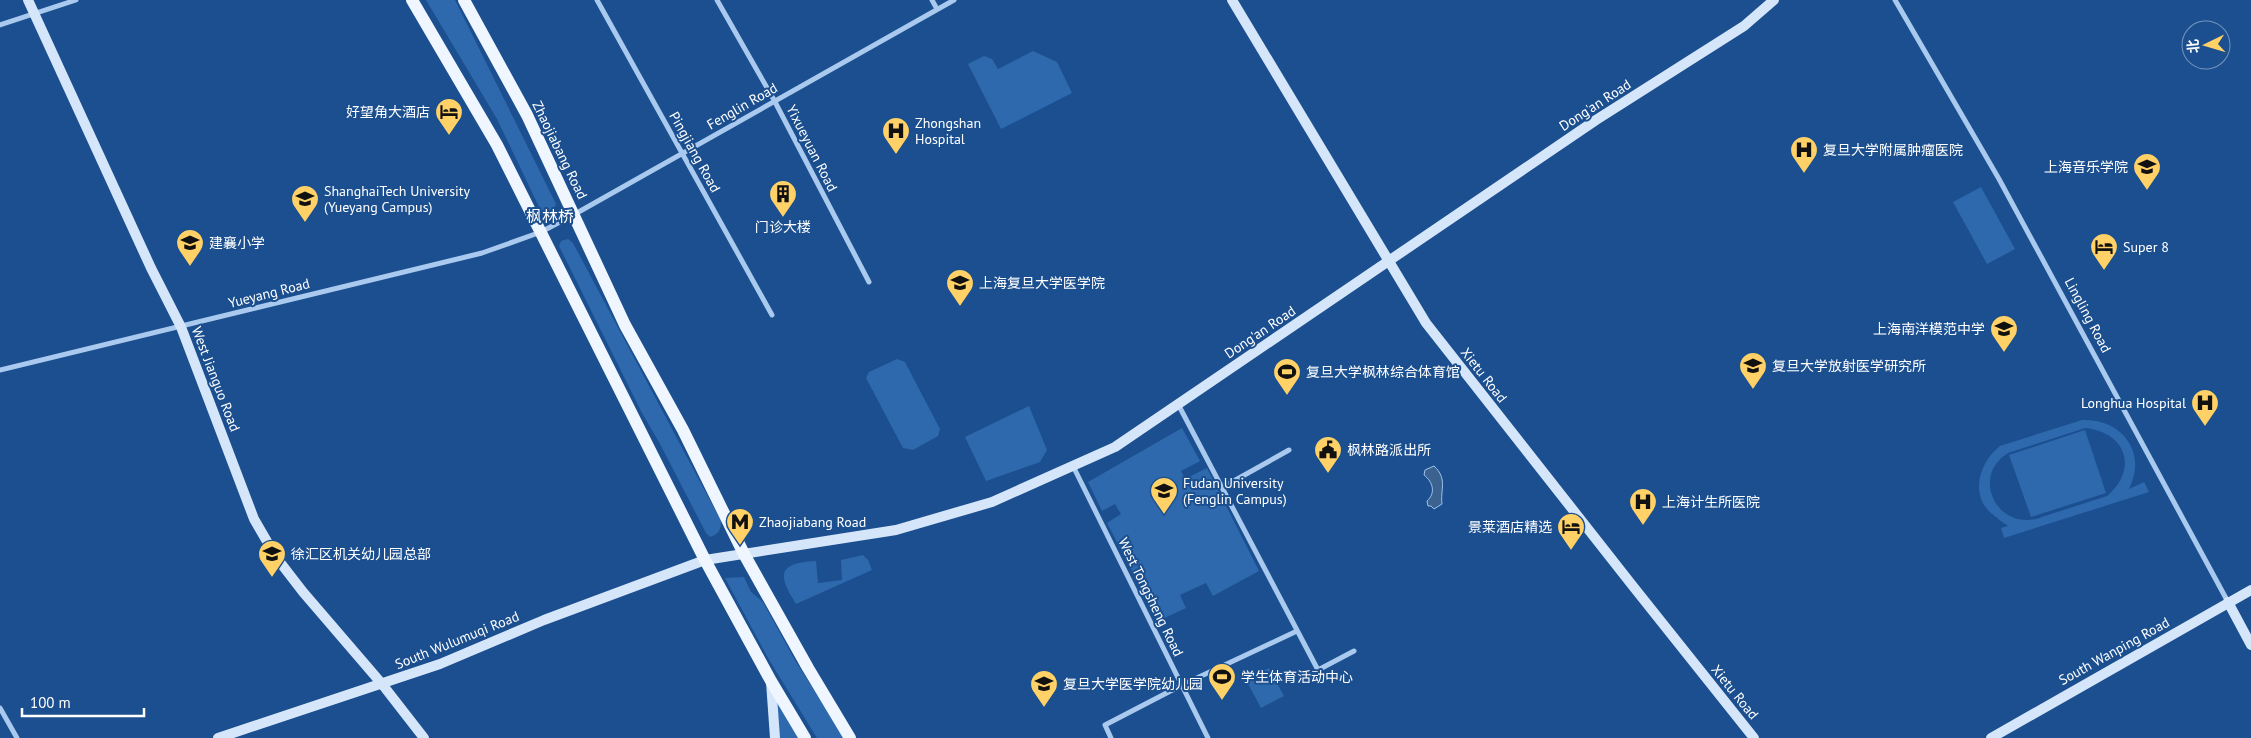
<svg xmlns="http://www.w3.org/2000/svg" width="2251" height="738" font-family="'PT Sans','Noto Sans SC',sans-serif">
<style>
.green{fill:#2e69ad;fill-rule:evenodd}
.water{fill:#3c6290;stroke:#9cc4f0}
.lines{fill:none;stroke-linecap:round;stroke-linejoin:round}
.street{stroke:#a9c9ee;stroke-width:5}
.secondary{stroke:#d6e6fa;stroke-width:10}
.primary{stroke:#f0f6ff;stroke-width:12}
.labels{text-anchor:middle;stroke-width:4;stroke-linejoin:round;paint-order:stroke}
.street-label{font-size:14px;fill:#fff;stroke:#1b4f8f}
.poi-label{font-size:14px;fill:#fff;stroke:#1b4f8f;text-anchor:start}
.quarter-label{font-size:16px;fill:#fff;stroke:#1b4f8f}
</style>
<rect width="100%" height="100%" fill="#1b4f8f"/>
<!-- green -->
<path class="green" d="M426,0H455L556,204L554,209L547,213L541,211L497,119Z
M1033,51L1057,62L1072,93L1001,129L968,64L984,56L992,59L998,69Z
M1981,187L2015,249L1987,264L1953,202Z
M568,239L573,243L721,521C721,530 719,534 710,537L706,533L659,442L642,413L559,246L561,241Z
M897,359L905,362L940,429L938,436L913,450L903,448L866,378L869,372Z
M1029,406L1047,450L1040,462L986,481L965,437Z
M2082,420C2121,418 2148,452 2129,489L2144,482L2149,492L2004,538L2001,528L2008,526C2000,520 1990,514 1984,505C1972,485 1983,459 2000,446ZM2085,428C2126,432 2139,469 2107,496C2088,502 2070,508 2051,514C2044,516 2036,520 2028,520C2008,521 1991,505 1990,485C1989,471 1997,460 2008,453Z
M1182,428L1200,461L1181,471L1185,479L1207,468L1259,571L1213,596L1206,583L1180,595L1186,608L1158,621L1107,523L1121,514L1115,504L1102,511L1088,482Z
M2085,430L2106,493L2031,517L2009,455Z
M863,555L868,560L872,570L796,604C777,574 778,563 816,561L818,583L842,580L841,560Z
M744,577L751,592L763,602L796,662L845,738H817L768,658L725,578Z
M1269,668L1284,696L1261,708L1246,680Z
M777,698L801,738H779Z"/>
<!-- water -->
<path class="water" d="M1434,466C1448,479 1440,490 1442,504L1434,509L1431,506H1428L1427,501C1436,493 1433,482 1424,475L1425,470Z"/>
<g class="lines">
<!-- street -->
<path class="street" d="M597,0L772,315
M717,0L774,100L869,282
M932,0L937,9
M1895,0L1999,179L2228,602
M0,25L76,0
M0,370L482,253L541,232L575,214L954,0
M1178,404L1318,670L1354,651
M1073,466L1208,738
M1223,487L1289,450
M0,708L17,738
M1111,738L1105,725L1182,685L1297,631"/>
<!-- secondary -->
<path class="secondary" d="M28,0L151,268L181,327L254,519L276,557L303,592L382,684L424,738
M1232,0L1426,323L1632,585L1754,738
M2228,602L2251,645
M771,682L775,738
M218,738L440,664L544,620L705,560L896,530L992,502L1115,447L1596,120L1744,26L1774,0
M1991,738L2251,590"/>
<!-- primary -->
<path class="primary" d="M412,0L497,145L705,560L771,681L805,738
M464,0L527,115L625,325L683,430L744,554L808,668L850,738"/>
</g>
<!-- icons -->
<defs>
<symbol id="hotel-pin" viewBox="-11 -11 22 30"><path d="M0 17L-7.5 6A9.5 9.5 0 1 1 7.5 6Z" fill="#ffd166" stroke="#1b4f8f"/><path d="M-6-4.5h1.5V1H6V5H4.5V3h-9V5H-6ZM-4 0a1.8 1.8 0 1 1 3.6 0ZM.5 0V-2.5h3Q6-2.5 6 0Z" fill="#111"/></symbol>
<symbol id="hospital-pin" viewBox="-11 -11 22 30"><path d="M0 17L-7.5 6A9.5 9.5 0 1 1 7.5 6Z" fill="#ffd166" stroke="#1b4f8f"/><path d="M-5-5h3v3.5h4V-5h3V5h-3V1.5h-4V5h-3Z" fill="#111"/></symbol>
<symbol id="university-pin" viewBox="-11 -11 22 30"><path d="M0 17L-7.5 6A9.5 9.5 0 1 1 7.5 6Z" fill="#ffd166" stroke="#1b4f8f"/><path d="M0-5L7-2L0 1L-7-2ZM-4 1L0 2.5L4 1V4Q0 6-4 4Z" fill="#111"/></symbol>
<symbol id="building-pin" viewBox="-11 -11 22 30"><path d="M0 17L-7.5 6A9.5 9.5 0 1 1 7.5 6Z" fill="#ffd166" stroke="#1b4f8f"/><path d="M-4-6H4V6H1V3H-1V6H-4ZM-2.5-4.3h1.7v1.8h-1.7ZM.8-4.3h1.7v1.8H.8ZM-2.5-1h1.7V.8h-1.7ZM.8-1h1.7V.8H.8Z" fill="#111"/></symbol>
<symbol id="school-pin" viewBox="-11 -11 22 30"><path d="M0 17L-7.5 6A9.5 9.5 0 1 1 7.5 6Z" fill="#ffd166" stroke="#1b4f8f"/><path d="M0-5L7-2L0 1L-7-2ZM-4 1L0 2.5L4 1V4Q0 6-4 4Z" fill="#111"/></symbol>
<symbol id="stadium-pin" viewBox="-11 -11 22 30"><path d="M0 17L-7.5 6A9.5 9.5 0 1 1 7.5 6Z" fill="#ffd166" stroke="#1b4f8f"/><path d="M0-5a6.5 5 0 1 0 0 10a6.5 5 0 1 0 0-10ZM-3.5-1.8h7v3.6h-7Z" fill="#111"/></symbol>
<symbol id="civic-pin" viewBox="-11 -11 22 30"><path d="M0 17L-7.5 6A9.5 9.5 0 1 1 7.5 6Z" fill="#ffd166" stroke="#1b4f8f"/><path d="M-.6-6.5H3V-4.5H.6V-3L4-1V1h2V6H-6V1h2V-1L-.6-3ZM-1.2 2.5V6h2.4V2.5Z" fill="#111"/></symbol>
<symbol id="metro-pin" viewBox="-11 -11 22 30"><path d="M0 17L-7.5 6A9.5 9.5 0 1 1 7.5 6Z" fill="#ffd166" stroke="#1b4f8f"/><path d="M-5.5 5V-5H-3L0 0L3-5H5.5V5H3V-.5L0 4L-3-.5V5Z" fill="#111"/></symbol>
</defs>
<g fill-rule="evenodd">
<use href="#hotel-pin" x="433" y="96" width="32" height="43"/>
<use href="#hospital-pin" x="880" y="115" width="32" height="43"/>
<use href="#hospital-pin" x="1788" y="134" width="32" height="43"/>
<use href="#university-pin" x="2131" y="151" width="32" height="43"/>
<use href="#building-pin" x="767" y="178" width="32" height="43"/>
<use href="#university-pin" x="289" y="183" width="32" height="43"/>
<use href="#school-pin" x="174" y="227" width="32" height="43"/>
<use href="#hotel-pin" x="2088" y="231" width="32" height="43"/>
<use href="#school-pin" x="944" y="267" width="32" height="43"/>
<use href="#school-pin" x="1988" y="313" width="32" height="43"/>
<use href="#university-pin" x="1737" y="350" width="32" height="43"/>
<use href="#stadium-pin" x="1271" y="356" width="32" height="43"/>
<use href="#hospital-pin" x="2189" y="387" width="32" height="43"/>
<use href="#civic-pin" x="1312" y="434" width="32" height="43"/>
<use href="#university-pin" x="1148" y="475" width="32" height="43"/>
<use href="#hospital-pin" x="1627" y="486" width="32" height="43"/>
<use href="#metro-pin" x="724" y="506" width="32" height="43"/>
<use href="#hotel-pin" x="1555" y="511" width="32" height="43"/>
<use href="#school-pin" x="256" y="538" width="32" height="43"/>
<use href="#stadium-pin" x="1206" y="661" width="32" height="43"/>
<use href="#school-pin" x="1028" y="668" width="32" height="43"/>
</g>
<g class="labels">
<!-- street labels -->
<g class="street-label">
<text transform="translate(1595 105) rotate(-33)" y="5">Dong'an Road</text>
<text transform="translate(742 106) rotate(-30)" y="5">Fenglin Road</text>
<text transform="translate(812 148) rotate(63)" y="5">Yixueyuan Road</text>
<text transform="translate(560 150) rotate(64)" y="5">Zhaojiabang Road</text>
<text transform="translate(695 152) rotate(61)" y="5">Pingjiang Road</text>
<text transform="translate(269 293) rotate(-14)" y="5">Yueyang Road</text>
<text transform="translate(2088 315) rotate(62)" y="5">Lingling Road</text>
<text transform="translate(1260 332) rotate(-34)" y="5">Dong'an Road</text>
<text transform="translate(1484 375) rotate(52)" y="5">Xietu Road</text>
<text transform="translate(216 379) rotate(69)" y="5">West Jianguo Road</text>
<text transform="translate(1151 597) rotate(64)" y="5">West Tongsheng Road</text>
<text transform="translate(457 640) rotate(-22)" y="5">South Wulumuqi Road</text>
<text transform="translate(2114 651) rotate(-29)" y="5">South Wanping Road</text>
<text transform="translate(1735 692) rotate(51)" y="5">Xietu Road</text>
</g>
<!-- poi labels -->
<g class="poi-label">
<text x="430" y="117" text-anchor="end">好望角大酒店</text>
<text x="915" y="128">Zhongshan<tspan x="915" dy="16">Hospital</tspan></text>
<text x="1823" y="155">复旦大学附属肿瘤医院</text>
<text x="2128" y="172" text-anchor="end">上海音乐学院</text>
<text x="324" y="196">ShanghaiTech University<tspan x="324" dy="16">(Yueyang Campus)</tspan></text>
<text x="783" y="232" text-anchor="middle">门诊大楼</text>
<text x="209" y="248">建襄小学</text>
<text x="2123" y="252">Super 8</text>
<text x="979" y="288">上海复旦大学医学院</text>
<text x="1985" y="334" text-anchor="end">上海南洋模范中学</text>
<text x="1772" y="371">复旦大学放射医学研究所</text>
<text x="1306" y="377">复旦大学枫林综合体育馆</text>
<text x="2186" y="408" text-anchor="end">Longhua Hospital</text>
<text x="1347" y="455">枫林路派出所</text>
<text x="1183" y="488">Fudan University<tspan x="1183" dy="16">(Fenglin Campus)</tspan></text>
<text x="1662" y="507">上海计生所医院</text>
<text x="759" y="527">Zhaojiabang Road</text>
<text x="1552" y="532" text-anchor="end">景莱酒店精选</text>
<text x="291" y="559">徐汇区机关幼儿园总部</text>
<text x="1241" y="682">学生体育活动中心</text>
<text x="1063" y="689">复旦大学医学院幼儿园</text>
</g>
<!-- quarter labels -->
<g class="quarter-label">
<text x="550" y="222">枫林桥</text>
</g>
</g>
<!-- north arrow -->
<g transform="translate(2206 45) rotate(265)"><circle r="24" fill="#1b4f8f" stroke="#7695bc"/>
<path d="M0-4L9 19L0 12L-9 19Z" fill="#ffd166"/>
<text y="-8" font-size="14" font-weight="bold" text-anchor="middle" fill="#ffffff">北</text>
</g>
<!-- scale -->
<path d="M22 708v8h122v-8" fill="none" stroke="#ffffff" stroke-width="2.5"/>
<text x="30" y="708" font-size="15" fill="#ffffff" stroke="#1b4f8f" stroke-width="4" paint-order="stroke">100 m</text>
</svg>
